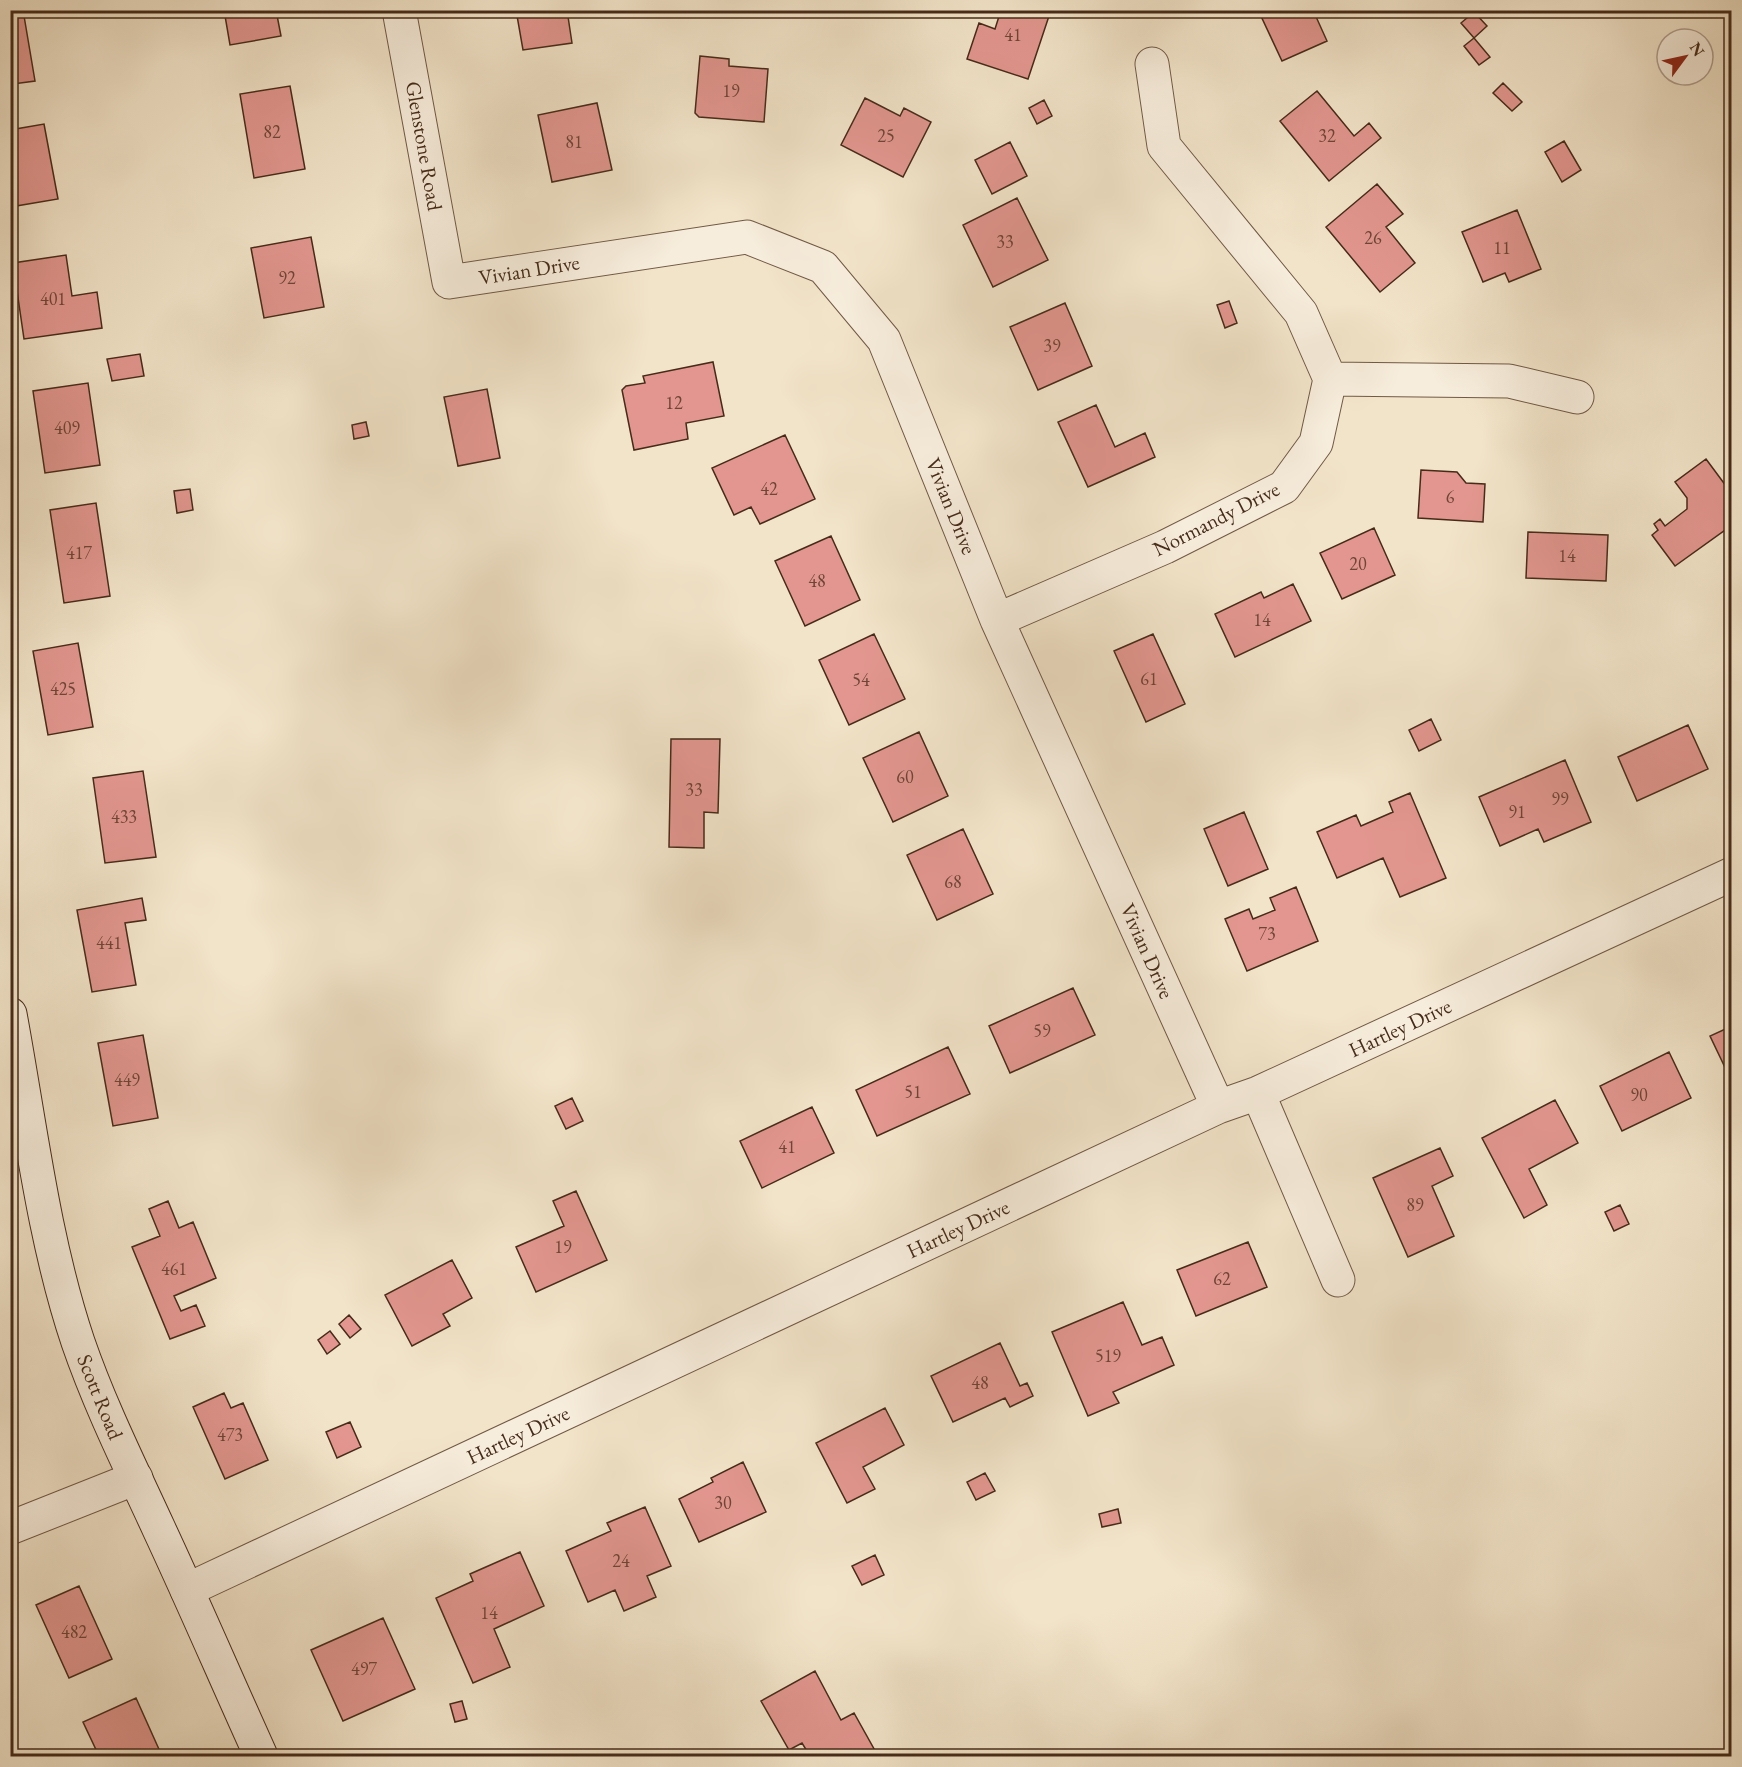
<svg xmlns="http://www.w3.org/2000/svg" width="1742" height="1767" font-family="'EB Garamond',serif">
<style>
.building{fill:#e2968f;stroke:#462b19;stroke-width:1.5}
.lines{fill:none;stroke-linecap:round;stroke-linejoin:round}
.minor-casing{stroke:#715945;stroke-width:35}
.secondary-casing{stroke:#462b19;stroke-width:35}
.minor{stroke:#f7eddc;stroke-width:33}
.secondary{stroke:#f7eddc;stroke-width:33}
.labels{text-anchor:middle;stroke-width:4.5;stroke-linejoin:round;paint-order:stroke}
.number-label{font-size:18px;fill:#6d4636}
.street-label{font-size:21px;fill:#462b19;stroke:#f7eddc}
</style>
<rect width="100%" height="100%" fill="#f2e4c9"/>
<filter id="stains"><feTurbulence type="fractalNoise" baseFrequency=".00333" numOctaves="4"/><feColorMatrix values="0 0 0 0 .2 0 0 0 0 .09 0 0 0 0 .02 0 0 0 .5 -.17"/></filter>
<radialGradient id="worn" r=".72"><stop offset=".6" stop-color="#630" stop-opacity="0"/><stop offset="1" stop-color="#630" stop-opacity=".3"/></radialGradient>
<!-- building -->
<path class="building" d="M10,10H23L35,81L13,84L10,74Z
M224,10H276L281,36L230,45Z
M516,10H567L572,43L523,50Z
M1001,10H1051L1028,79L967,59L979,23L995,29Z
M1313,10L1327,41L1282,61L1260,14L1267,10Z
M1474,12L1487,26L1474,38L1461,23Z
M1474,38L1490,57L1479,65L1464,46Z
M700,56L729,59V66L768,69L764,122L699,117L695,113Z
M1503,83L1522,102L1512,111L1493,93Z
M290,86L305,169L254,178L240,94Z
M1317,91L1354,136L1369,123L1381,138L1329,181L1280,121Z
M865,98L900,116L904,108L931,122L903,177L841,145Z
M1044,100L1052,116L1037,124L1029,108Z
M597,103L612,170L552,182L538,115Z
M44,124L58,199L10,207V130Z
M1564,141L1581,170L1562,182L1545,152Z
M1010,142L1027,176L992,194L975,160Z
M1377,184L1403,214L1386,227L1415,263L1380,292L1326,227Z
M1017,198L1048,260L993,287L963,225Z
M1517,210L1541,269L1509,282L1505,273L1483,282L1462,232Z
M311,237L324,307L264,318L251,248Z
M66,255L72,296L97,292L102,328L24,339L13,263Z
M1229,301L1237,323L1225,328L1217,305Z
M1065,303L1092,366L1038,390L1010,327Z
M140,354L144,376L112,381L107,359Z
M713,362L724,416L686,423L688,439L634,450L622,390L626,386L645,383L643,376Z
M88,383L100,465L45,473L33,391Z
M487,389L500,458L458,466L444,397Z
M1096,405L1115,447L1145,433L1155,457L1088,487L1058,422Z
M366,422L369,436L354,439L352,425Z
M785,435L815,499L760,524L751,507L734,515L712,468Z
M1706,459L1732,494V525L1675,566L1652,535L1658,530L1654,524L1660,519L1665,526L1687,509V498L1675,482Z
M1421,470L1457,472L1466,483L1485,484L1483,522L1418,518Z
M190,489L193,510L177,513L174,491Z
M96,503L110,596L64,603L50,510Z
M1374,528L1395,575L1342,599L1320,553Z
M1528,532L1608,535L1606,581L1526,578Z
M831,536L860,600L805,626L775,561Z
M1293,584L1311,621L1235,657L1215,614L1261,592L1264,598Z
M874,634L905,699L849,725L819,660Z
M1153,634L1185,704L1146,722L1114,651Z
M78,643L93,727L48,735L33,651Z
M1431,719L1441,740L1419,751L1409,730Z
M1688,725L1708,769L1637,801L1618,757Z
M919,732L948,796L893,822L863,758Z
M671,739H720L718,813L704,812V848L669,847Z
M1565,760L1591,822L1544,842L1538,829L1500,846L1479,797Z
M143,771L156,857L105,863L93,778Z
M1410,793L1446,878L1400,897L1383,858L1337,878L1317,832L1356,815L1361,826L1393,812L1389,802Z
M1244,812L1268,869L1228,886L1204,829Z
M963,829L993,894L937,920L907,855Z
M1296,887L1318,941L1247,971L1225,919L1249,909L1253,919L1275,910L1270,898Z
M142,898L146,920L125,923L136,985L92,992L77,910Z
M1073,988L1095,1035L1010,1073L989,1026Z
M1732,1026V1080H1731L1710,1036Z
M143,1035L158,1118L113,1126L98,1043Z
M948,1047L970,1094L877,1136L856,1090Z
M1669,1052L1691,1098L1622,1131L1600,1086Z
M572,1098L583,1121L566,1129L555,1106Z
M1555,1100L1578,1143L1529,1169L1547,1205L1524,1218L1482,1138Z
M812,1107L834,1153L762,1188L740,1141Z
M1440,1148L1453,1176L1432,1186L1454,1236L1408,1257L1373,1178Z
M576,1191L607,1260L536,1292L516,1247L564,1226L553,1201Z
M168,1201L179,1228L193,1222L216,1278L174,1296L181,1311L196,1305L205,1326L170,1339L132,1247L160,1236L149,1209Z
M1620,1205L1629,1224L1614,1231L1605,1212Z
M1248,1242L1267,1287L1196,1316L1177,1270Z
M452,1260L472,1298L443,1314L450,1326L412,1346L385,1295Z
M1123,1302L1142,1345L1162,1337L1174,1365L1113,1392L1119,1403L1088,1416L1052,1332Z
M349,1315L361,1329L350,1338L339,1324Z
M330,1331L340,1344L327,1354L318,1340Z
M1000,1343L1020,1386L1027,1383L1033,1396L1010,1407L1005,1398L953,1422L931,1376Z
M224,1393L231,1408L243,1403L268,1460L225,1479L193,1407Z
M885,1408L904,1445L863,1467L875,1489L847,1503L816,1443Z
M350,1422L361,1447L337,1458L326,1432Z
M743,1462L766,1512L699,1542L679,1499L713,1482L711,1478Z
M985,1473L995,1491L976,1500L967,1482Z
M645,1507L671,1566L647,1576L656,1597L624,1611L615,1590L588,1602L566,1551L611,1531L607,1523Z
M1118,1509L1121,1523L1102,1527L1099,1514Z
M520,1552L544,1606L494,1629L510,1667L473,1683L436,1598L473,1581L470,1574Z
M875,1555L884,1575L862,1585L852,1566Z
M79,1586L112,1659L69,1678L36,1605Z
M383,1618L415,1689L343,1721L311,1650Z
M815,1671L841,1720L854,1713L878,1756H810L802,1743L789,1750L761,1701Z
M136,1698L162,1756H99L83,1722Z
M462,1701L467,1719L455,1722L450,1704Z"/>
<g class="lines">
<defs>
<path id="minor" d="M399,10L449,282L747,237L823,267L884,340L997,620L1218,1107
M1330,379L1509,381L1577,397
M997,620L1165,547L1284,487L1316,443L1330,379L1301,313L1164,146L1152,64
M1258,1093L1338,1280
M10,1528L136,1478
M187,1590L1218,1107L1258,1093L1732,874"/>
<path id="secondary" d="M10,1014C30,1122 43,1238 78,1342C100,1406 131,1468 159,1529C194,1604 227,1681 261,1756"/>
</defs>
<!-- minor casing -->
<use href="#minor" class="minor-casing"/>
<!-- secondary casing -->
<use href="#secondary" class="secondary-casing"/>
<!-- minor -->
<use href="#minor" class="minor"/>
<!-- secondary -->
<use href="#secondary" class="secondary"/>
</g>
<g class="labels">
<!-- number labels -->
<g class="number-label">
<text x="1013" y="41">41</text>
<text x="731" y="97">19</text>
<text x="272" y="138">82</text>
<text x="886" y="142">25</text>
<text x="1327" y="142">32</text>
<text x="574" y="148">81</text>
<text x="1373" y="244">26</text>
<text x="1005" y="248">33</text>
<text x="1502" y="254">11</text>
<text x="287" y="284">92</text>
<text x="53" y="305">401</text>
<text x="1052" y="352">39</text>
<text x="674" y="409">12</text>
<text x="67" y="434">409</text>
<text x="769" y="495">42</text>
<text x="1450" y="503">6</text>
<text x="79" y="559">417</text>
<text x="1567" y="562">14</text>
<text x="1358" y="570">20</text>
<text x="817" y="587">48</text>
<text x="1262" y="626">14</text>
<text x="1149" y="685">61</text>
<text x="861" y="686">54</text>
<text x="63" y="695">425</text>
<text x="905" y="783">60</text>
<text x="694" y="796">33</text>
<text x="1560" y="805">99</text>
<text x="1517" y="818">91</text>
<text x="124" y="823">433</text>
<text x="953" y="888">68</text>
<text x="1267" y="940">73</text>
<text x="109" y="949">441</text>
<text x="1042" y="1037">59</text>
<text x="127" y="1086">449</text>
<text x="913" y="1098">51</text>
<text x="1639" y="1101">90</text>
<text x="787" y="1153">41</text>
<text x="1415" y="1211">89</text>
<text x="563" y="1253">19</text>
<text x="174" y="1275">461</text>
<text x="1222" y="1285">62</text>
<text x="1108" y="1362">519</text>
<text x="980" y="1389">48</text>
<text x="230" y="1441">473</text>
<text x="723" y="1509">30</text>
<text x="621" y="1567">24</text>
<text x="489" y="1619">14</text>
<text x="74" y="1638">482</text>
<text x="364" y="1675">497</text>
</g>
<!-- street labels -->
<g class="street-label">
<text transform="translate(424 146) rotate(80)" y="7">Glenstone Road</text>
<text transform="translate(529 270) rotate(-9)" y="7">Vivian Drive</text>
<text transform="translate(951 506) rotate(68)" y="7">Vivian Drive</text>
<text transform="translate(1216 519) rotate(-27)" y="7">Normandy Drive</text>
<text transform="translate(1147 951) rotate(66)" y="7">Vivian Drive</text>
<text transform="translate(1400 1028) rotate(-25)" y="7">Hartley Drive</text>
<text transform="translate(958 1229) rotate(-25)" y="7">Hartley Drive</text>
<text transform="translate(100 1397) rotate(68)" y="7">Scott Road</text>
<text transform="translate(518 1435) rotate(-25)" y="7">Hartley Drive</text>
</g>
</g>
<!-- margin -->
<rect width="1742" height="1767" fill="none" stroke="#f2e4c9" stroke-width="36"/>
<rect x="12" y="12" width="1718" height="1743" fill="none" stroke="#462b19" stroke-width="3"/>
<rect x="18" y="18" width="1706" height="1731" fill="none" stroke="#462b19" stroke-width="1.5"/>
<!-- north arrow -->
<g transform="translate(1685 57) rotate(57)"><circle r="28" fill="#f7eddc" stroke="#b09f8e" stroke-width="1.5"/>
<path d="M0-4.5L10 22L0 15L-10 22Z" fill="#8f2418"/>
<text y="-9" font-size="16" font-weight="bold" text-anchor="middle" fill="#462b19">N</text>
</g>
<rect width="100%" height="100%" filter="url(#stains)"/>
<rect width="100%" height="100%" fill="url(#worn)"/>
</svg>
